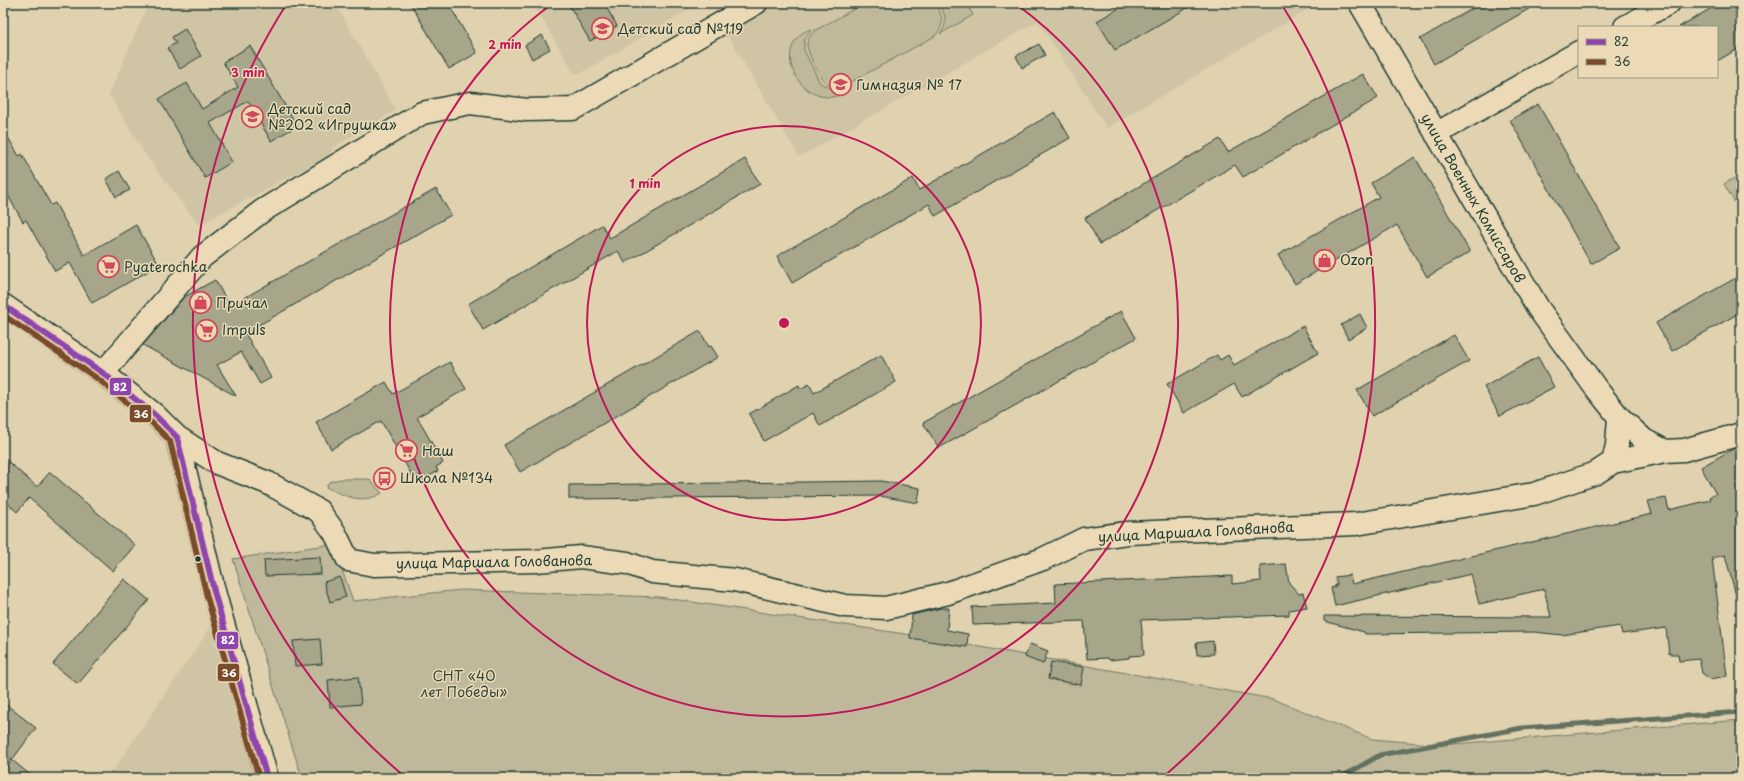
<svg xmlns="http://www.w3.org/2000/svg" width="1744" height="781" font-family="'Playpen Sans',sans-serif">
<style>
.built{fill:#cfc4a4}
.green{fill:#bfb89b;stroke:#6f7a68}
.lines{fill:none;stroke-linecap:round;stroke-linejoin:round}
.stream{stroke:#637160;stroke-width:5}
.building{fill:#a7a58a;stroke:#1f3d34}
.minor-casing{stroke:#1f3d34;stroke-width:25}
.minor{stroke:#ecdab7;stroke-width:22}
.bus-1-casing{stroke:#ecdab7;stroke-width:9}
.bus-2-casing{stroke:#ecdab7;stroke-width:9}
.bus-1{stroke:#8e44ad;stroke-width:6}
.bus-2{stroke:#7a4b2a;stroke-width:6}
.ring{fill:none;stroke:#c2185b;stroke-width:2}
.bus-dot{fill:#1f3d34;stroke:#ecdab7;stroke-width:1.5}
.labels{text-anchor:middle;stroke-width:3;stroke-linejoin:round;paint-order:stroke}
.poi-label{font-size:14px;fill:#1f3d34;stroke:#ecdab7;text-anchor:start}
.street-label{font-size:14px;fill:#1f3d34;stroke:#ecdab7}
.park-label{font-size:14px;fill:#2f493e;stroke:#ecdab7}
.centre{fill:#c2185b;stroke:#ecdab7;stroke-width:2}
.ring-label{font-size:12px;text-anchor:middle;font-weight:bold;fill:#c2185b;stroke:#ecdab7;stroke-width:3;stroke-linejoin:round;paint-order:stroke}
.line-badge{stroke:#ecdab7;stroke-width:1.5}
.badge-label{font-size:11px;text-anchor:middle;font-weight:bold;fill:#fff}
</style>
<rect width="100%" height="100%" fill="#e0d1af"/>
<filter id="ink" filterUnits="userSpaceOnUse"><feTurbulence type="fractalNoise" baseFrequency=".025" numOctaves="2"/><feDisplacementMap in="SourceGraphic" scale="8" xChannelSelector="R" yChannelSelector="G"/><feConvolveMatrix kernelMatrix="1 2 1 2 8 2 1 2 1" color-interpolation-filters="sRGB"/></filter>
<g filter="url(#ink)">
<!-- built -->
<path class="built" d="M153,3H335L396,110L334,147L328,156L199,225L147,157L109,95L147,7Z
M533,3H700L581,73H574Z
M777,3H1319L1107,128L1038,21L799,157L726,32Z
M210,628L253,778H108Z"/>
<!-- green -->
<path class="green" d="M865,3H935C942,15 946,24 935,36L842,87C836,87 831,86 826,83C820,79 806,50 807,43C808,38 811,35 814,31Z
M939,3H966L973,15L940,34C949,22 945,15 939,3Z
M811,29L804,41V50L820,83L834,90L843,91V94C839,95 835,97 831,97C801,99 776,58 800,35C802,32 807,31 811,29Z
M1741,174V202L1736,205L1724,184Z
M340,479H369L382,493C363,505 344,496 326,487L329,482Z
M333,544L353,601L461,590L659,597L918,636L1273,699L1372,739L1442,745L1741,720V778H302L233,559Z"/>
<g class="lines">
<!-- stream -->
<path class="stream" d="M1340,778L1380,755L1522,728L1741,712"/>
</g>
<!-- building -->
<path class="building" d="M410,3H448L477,53L449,69Z
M568,3H604L617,26L590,41Z
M1128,3H1196L1115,50L1097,21Z
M1482,3H1539L1434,64L1420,39Z
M1720,3H1741V47L1717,61V27H1679Z
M185,29L201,56L180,69L167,48L176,43L172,37Z
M542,35L550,49L532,59L525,45Z
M1039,44L1045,55L1022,68L1016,56Z
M250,46L297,126L271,141L248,101L210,123L232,162L205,178L159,99L187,83L202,109L238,87L223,62Z
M1363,74L1378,98L1243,177L1235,165L1100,244L1085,218L1220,139L1228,152Z
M1538,104L1620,248L1591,264L1510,120Z
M1055,112L1070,138L935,216L929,204L792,283L777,256L913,178L919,190Z
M3,129L19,156L22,154L51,205L55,203L84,255L136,225L159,265L92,303L70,263L55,271L26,220L23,222L3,187Z
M1415,157L1470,252L1427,277L1397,225L1295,284L1278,255L1379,197L1371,183Z
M745,159L760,184L625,263L618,251L483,330L468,304L602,225L610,238Z
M119,171L130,190L116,197L106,179Z
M436,189L451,215L245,333L271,378L260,384L241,352L217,365L236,396L143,345L184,297L215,280L230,306Z
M1741,275V312L1672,351L1656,323Z
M1121,311L1136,338L939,448L923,423Z
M1360,314L1367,328L1348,339L1341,325Z
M1303,326L1318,353L1242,397L1234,384L1184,413L1167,384L1217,355L1220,360L1228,355L1234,365Z
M700,331L709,347L711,346L718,357L520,472L504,445Z
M1454,335L1469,361L1372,416L1357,390Z
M881,355L896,382L820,426L813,413L764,441L749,414L799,385L800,389L809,384L814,393Z
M1538,357L1554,387L1500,416L1484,387Z
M450,362L466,389L417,417L443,463L436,467L438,471L424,479L421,475L414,479L381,421L331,449L316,422L386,382L393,394Z
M1741,447V517L1736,519L1741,537V598L1737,599L1725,555L1712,558L1727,676L1710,679L1702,673L1699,659L1679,661L1678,654H1669L1666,628L1622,634L1620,626L1562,635L1534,632L1365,634L1364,632L1324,621V616L1551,617L1544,589L1479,604L1471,574L1335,606L1331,588L1335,587V585H1337L1335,577L1350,575L1352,584L1652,514L1648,501L1666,498L1669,510L1710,500L1709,497L1716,494L1701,467L1733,449Z
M3,457L37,487L50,472L135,545L113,571L29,498L17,512L3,499Z
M881,481L920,488L918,503L880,496L569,499V485Z
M320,557L321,574L265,576L264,560Z
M1286,564L1289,583L1299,594L1303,593L1307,607L1289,610V615L1141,620L1144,655L1129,656V658L1109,660L1108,658L1087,659L1084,621L973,625L972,607L1056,603L1055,584L1232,576V584L1261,581L1260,566Z
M340,577L346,597L330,602L324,582Z
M124,579L149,600L78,684L53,664Z
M941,608H949L947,630L968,634L967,647L910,638L912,615Z
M320,639L322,664L295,666L293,641Z
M1213,641L1214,654L1197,655L1196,643Z
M1030,644L1048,651L1043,664L1025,657Z
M1051,662L1084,667L1081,685L1048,679Z
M358,677L361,704L330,707L328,680Z
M3,702L36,728L12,760L3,753Z
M12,760L34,778H3V771Z"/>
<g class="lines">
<defs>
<path id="minor" d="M1360,3L1538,308L1595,387L1619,417L1644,440L1665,451
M1625,27L1669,3
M1436,134L1579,52
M3,305L103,373L156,416L177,437L215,595L267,778
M103,373L202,257L262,211L422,113L470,103L527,110L573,109L756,3
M177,437L217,463L268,483L319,511L335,533L348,560L374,565L536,561L581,557L627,563L652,572L735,580L845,606L886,608L948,593L1043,559L1084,539L1127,533L1356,524L1534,494L1596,473L1613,462L1665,451L1684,450L1741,434
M1613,462L1617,445L1619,417"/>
</defs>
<!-- minor casing -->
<use href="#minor" class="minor-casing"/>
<!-- minor -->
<use href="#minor" class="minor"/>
<defs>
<path id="bus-1" d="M3,305L103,373L156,416L177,437L215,595L267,778"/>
<path id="bus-2" d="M3,315L98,379L151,422L170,441L207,597L259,778"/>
</defs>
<!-- bus-1 casing -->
<use href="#bus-1" class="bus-1-casing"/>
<!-- bus-2 casing -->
<use href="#bus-2" class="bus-2-casing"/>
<!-- bus-1 -->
<use href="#bus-1" class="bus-1"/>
<!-- bus-2 -->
<use href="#bus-2" class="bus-2"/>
</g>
</g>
<!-- distance rings -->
<g class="ring">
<circle cx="784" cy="323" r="197"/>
<path d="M1016 4A394 394 0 1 1 552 4"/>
<path d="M404 776A591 591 0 0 1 286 5M1282 5A591 591 0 0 1 1164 776"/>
</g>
<!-- icons -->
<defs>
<symbol id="school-ring" viewBox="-11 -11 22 22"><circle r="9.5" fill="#ecdab7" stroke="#d1495b" stroke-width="1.5"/><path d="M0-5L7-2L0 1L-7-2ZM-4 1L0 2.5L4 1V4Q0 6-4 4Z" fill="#d1495b"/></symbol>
<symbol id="shop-ring" viewBox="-11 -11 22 22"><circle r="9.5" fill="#ecdab7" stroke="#d1495b" stroke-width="1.5"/><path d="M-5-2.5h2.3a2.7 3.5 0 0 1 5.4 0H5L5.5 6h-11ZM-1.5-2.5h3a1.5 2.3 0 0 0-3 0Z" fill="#d1495b"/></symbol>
<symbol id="supermarket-ring" viewBox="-11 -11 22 22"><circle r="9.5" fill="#ecdab7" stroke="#d1495b" stroke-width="1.5"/><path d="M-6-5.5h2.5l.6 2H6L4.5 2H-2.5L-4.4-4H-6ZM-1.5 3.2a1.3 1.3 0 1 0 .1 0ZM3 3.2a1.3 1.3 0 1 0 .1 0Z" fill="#d1495b"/></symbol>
<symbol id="bus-ring" viewBox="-11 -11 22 22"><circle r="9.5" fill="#ecdab7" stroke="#d1495b" stroke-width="1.5"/><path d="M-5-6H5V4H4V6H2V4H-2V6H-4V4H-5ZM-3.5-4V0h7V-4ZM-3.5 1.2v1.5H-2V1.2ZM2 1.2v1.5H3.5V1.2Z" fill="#d1495b"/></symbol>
</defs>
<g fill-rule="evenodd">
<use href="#school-ring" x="590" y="16" width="25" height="25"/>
<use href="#school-ring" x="828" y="72" width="25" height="25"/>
<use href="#school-ring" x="240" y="104" width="25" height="25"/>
<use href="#shop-ring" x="1312" y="248" width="25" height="25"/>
<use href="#supermarket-ring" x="96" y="254" width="25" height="25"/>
<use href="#shop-ring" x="188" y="290" width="25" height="25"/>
<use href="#supermarket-ring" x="194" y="318" width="25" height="25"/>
<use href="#supermarket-ring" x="394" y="438" width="25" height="25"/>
<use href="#bus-ring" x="372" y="466" width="25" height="25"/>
</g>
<!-- markers -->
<circle class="bus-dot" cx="198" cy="559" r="3.5"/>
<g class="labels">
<!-- poi labels -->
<g class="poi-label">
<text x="618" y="34">Детский сад №119</text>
<text x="856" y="90">Гимназия № 17</text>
<text x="268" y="114">Детский сад<tspan x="268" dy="16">№202 «Игрушка»</tspan></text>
<text x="1340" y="265">Ozon</text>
<text x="124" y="272">Pyaterochka</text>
<text x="216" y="308">Причал</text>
<text x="222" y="335">Impuls</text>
<text x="422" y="456">Наш</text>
<text x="400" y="483">Школа №134</text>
</g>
<!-- street labels -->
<g class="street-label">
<text transform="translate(1473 198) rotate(60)" y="5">улица Военных Комиссаров</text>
<text transform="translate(1196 532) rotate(-3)" y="5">улица Маршала Голованова</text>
<text transform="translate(494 562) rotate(-1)" y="5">улица Маршала Голованова</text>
</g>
<!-- park labels -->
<g class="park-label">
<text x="464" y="681">СНТ «40<tspan x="464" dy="16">лет Победы»</tspan></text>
</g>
</g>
<circle cx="784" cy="323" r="6" class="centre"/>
<g class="ring-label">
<text x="505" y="49">2 min</text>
<text x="248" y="77">3 min</text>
<text x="645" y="188">1 min</text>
</g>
<g class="line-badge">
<rect x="109" y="377" width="23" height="19" rx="4" fill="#8e44ad"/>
<rect x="129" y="404" width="23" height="19" rx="4" fill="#7a4b2a"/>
<rect x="216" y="631" width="23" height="19" rx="4" fill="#8e44ad"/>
<rect x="217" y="663" width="23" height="19" rx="4" fill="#7a4b2a"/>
</g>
<g class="badge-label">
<text x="120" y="391">82</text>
<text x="141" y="418">36</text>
<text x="228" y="644">82</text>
<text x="229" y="677">36</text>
</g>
<!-- margin -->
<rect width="1744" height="781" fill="none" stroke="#ecdab7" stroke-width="16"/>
<rect x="8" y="8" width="1728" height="765" fill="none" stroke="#1f3d34" stroke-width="1.5" filter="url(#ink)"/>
<!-- legend -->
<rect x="1578" y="26" width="140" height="52" fill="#ecdab7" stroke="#9a9b83"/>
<rect x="1586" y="39" width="20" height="6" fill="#8e44ad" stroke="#9a9b83"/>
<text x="1614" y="46" font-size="12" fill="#1f3d34">82</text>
<rect x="1586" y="59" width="20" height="6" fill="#7a4b2a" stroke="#9a9b83"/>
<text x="1614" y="66" font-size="12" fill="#1f3d34">36</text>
</svg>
